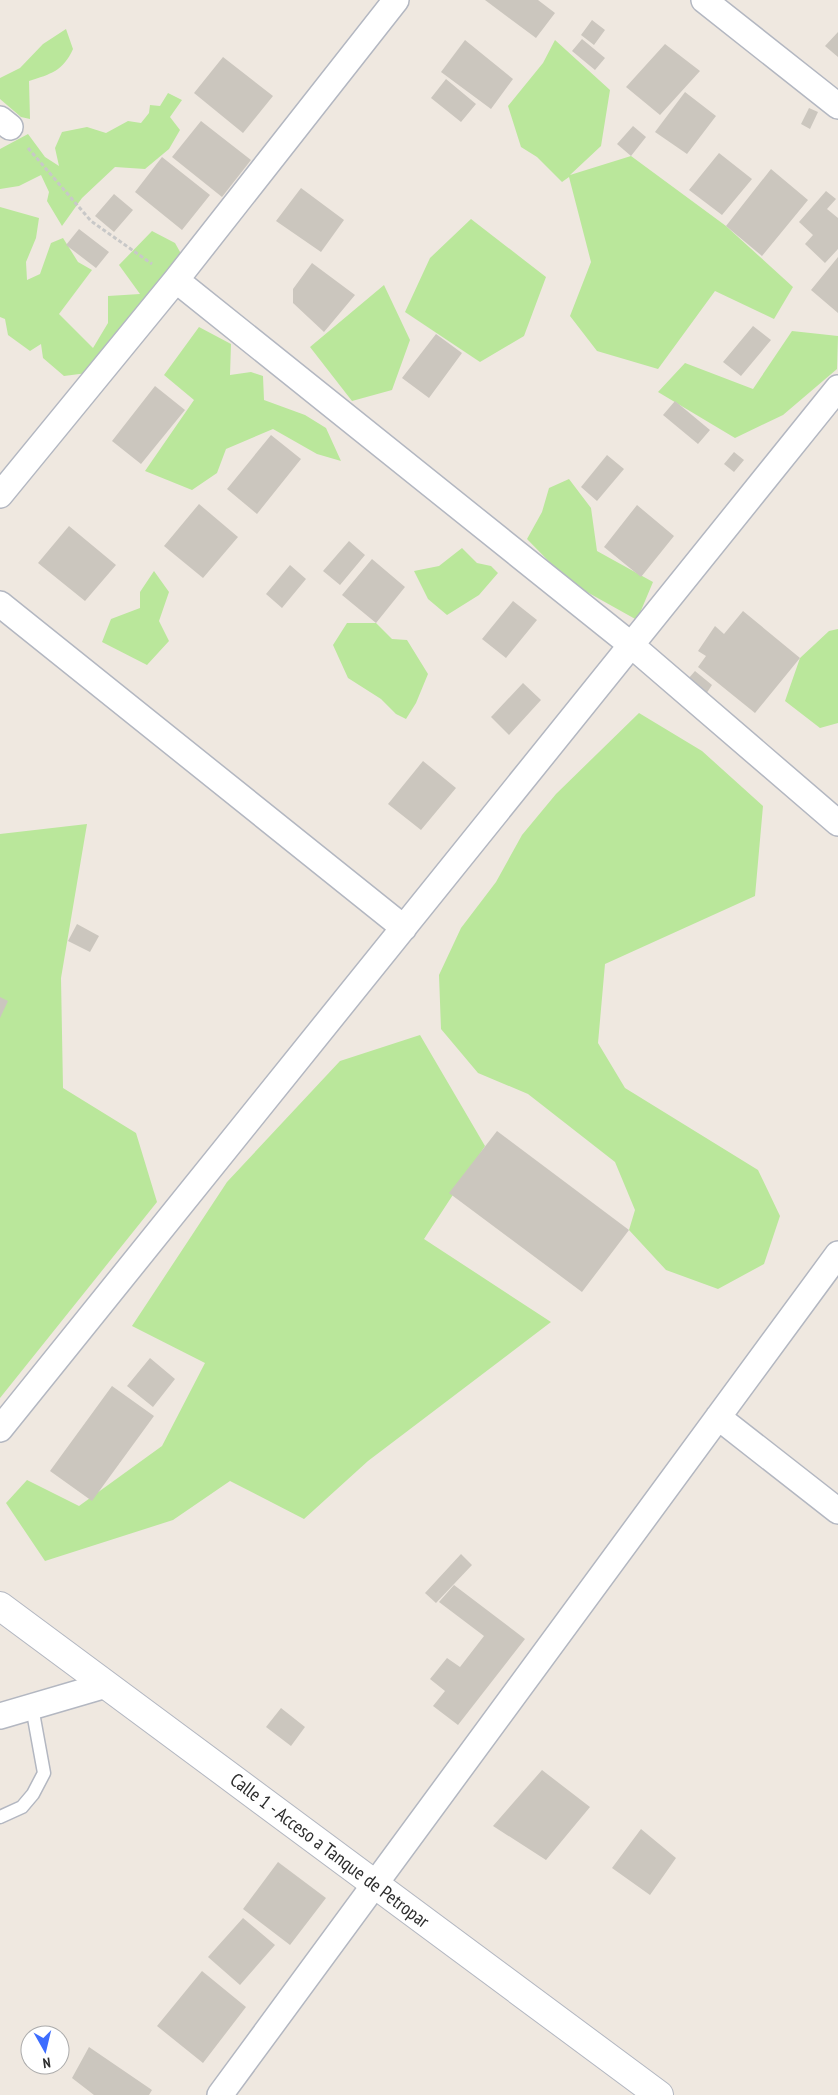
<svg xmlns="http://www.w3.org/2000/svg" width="838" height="2095" font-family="'PT Sans Narrow',sans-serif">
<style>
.green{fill:#bae79b}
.building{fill:#cbc6be}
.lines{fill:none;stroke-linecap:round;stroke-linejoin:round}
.lane-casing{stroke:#b3b7c1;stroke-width:15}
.street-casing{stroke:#b3b7c1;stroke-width:28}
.secondary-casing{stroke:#b3b7c1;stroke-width:30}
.path{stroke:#c8c8c8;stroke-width:3;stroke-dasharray:4 2.5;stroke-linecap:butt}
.lane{stroke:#fff;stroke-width:12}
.street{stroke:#fff;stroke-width:25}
.secondary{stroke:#fff;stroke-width:28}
.labels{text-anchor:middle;stroke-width:5;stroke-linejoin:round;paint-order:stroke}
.street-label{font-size:19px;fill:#2d2d2d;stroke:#fff}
</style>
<rect width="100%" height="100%" fill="#efe8e0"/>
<!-- green -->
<path class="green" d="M66,29L73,49C63,71 51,74 29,81L30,119L21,117L0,99V78L20,68L43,44Z
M555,40L610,90L601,146L570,175L631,156L726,226L793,287L774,319L715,291L658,369L597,351L570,316L591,262L569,177L562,182L537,157L521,147L508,106L543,63Z
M168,93L182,100L170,117L180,130L169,149L145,169L115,167L82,198L62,226L47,201L49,192L41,175L19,186L0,189V149L28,134L45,157L59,166L55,148L62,132L87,127L106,133L128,121L141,123L149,113L150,105L160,106Z
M0,207L39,218L36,238L26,262L27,280L40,274L51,243L63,238L78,262L92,270L59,314L93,348L108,323V296L140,294L119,265L152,231L175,243L184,259L95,372L64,376L43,358L41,344L30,351L8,335L5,319L0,317Z
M471,219L546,277L524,336L480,362L405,312L430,258Z
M384,285L410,340L392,390L352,401L310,347Z
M199,327L231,344L230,375L251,372L263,376L264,400L305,415L326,428L341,461L317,454L273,429L226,449L217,473L192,490L145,471L194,400L164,375Z
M792,331L838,336L837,369L783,415L735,438L658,392L685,363L753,389Z
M569,479L591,508L597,551L653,582L637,620L569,582L527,539L542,512L549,488Z
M462,548L477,563L491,566L498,573L479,595L447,615L428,599L414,571L439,566Z
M154,571L169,592L159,621L169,641L147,665L102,642L111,619L140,608V592Z
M347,623H376L392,639L407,640L428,674L416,703L406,719L396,714L381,699L348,678L333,645Z
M838,629V723L820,728L785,701L800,658L829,631Z
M639,713L702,751L763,806L755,896L605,964L598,1043L625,1088L758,1170L780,1216L764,1264L718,1289L666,1270L629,1230L635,1210L615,1162L528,1094L478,1073L441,1029L439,975L461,928L496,882L522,835L556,794Z
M87,824L61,978L63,1088L136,1133L157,1202L0,1398V834Z
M420,1035L485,1146L424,1239L551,1322L368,1461L304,1519L230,1481L173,1520L45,1561L6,1503L27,1480L79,1506L162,1446L205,1363L132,1326L227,1182L340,1061Z"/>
<!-- building -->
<path class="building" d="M485,0H538L555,13L536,38Z
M592,20L605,30L594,45L581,35Z
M838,32V57L825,46Z
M582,39L605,58L595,70L572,51Z
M465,40L513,79L491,109L441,72Z
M665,44L700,71L660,115L626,87Z
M223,57L273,96L243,133L194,93Z
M446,79L476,104L461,122L431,98Z
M685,92L716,116L687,154L655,132Z
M809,108L818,112L810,129L801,124Z
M201,121L251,160L222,197L172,157Z
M633,126L646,137L631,156L617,144Z
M719,153L752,179L722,215L689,190Z
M162,157L210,195L182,230L135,192Z
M771,169L808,200L762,256L726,226Z
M301,188L344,220L321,252L276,221Z
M826,191L836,199L827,209L838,218V249L825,263L805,244L813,235L799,222Z
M114,194L133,210L114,232L95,216Z
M79,229L109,252L96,268L66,245Z
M838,257V313L811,290Z
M312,263L355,295L324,332L293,303V289Z
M753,326L771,340L741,376L723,362Z
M436,334L462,353L429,398L402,378Z
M155,386L185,410L141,464L112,441Z
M675,401L710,430L698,444L663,415Z
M271,435L301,459L257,514L227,489Z
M734,452L744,460L734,472L724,464Z
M607,455L624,469L597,501L581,487Z
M199,504L238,537L203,578L164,546Z
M637,505L674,536L641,577L604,547Z
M69,526L116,565L85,601L38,563Z
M349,541L365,555L340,585L323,571Z
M372,559L405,587L376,623L342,595Z
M290,565L306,579L282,608L266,594Z
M513,601L537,620L506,658L482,639Z
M743,611L800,658L755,713L698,667L706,656L698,651L715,626L724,634Z
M695,671L712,685L706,694L688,679Z
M523,683L541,700L509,735L491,717Z
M423,761L456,788L421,830L388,804Z
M77,924L99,936L90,952L68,941Z
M0,997L8,1001L0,1018Z
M497,1131L629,1230L582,1292L449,1193Z
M150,1358L175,1379L153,1407L127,1386Z
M112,1386L154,1416L92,1501L50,1471Z
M461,1554L472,1565L436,1603L425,1593Z
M454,1585L525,1639L458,1725L433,1706L445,1691L430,1679L447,1658L460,1667L484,1636L439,1602Z
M281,1708L305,1727L291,1746L266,1727Z
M542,1770L590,1807L546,1860L493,1826Z
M641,1829L676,1858L650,1895L612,1868Z
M278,1862L326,1898L290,1945L243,1909Z
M243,1918L275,1945L240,1985L208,1957Z
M202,1971L246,2007L203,2063L157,2026Z
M89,2047L152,2090L149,2095H94L72,2078Z"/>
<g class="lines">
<defs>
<path id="lane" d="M0,1817L22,1807L33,1794L44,1773L32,1707"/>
<path id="street" d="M704,0L838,106
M0,119L10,127
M176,280L630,644L838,823
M0,495L176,280L396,0
M0,604L404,928
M718,1417L838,1511
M0,1429L838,388
M0,1716L106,1685
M220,2095L838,1254"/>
<path id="secondary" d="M0,1606L659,2095"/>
</defs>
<!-- lane casing -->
<use href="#lane" class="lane-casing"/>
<!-- street casing -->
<use href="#street" class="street-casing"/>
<!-- secondary casing -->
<use href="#secondary" class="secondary-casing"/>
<!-- path -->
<path class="path" d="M28,148L91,221L152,264"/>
<!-- lane -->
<use href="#lane" class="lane"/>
<!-- street -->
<use href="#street" class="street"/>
<!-- secondary -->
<use href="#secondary" class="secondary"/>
</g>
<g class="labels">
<!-- street labels -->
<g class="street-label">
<text transform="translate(330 1850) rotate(37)" y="7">Calle 1 - Acceso a Tanque de Petropar</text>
</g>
</g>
<!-- north arrow -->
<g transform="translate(45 2050) rotate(172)"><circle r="24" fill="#ffffff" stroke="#ababab"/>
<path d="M0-4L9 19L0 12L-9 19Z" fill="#3d6dff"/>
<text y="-8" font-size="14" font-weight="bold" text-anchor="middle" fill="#2d2d2d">N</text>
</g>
</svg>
